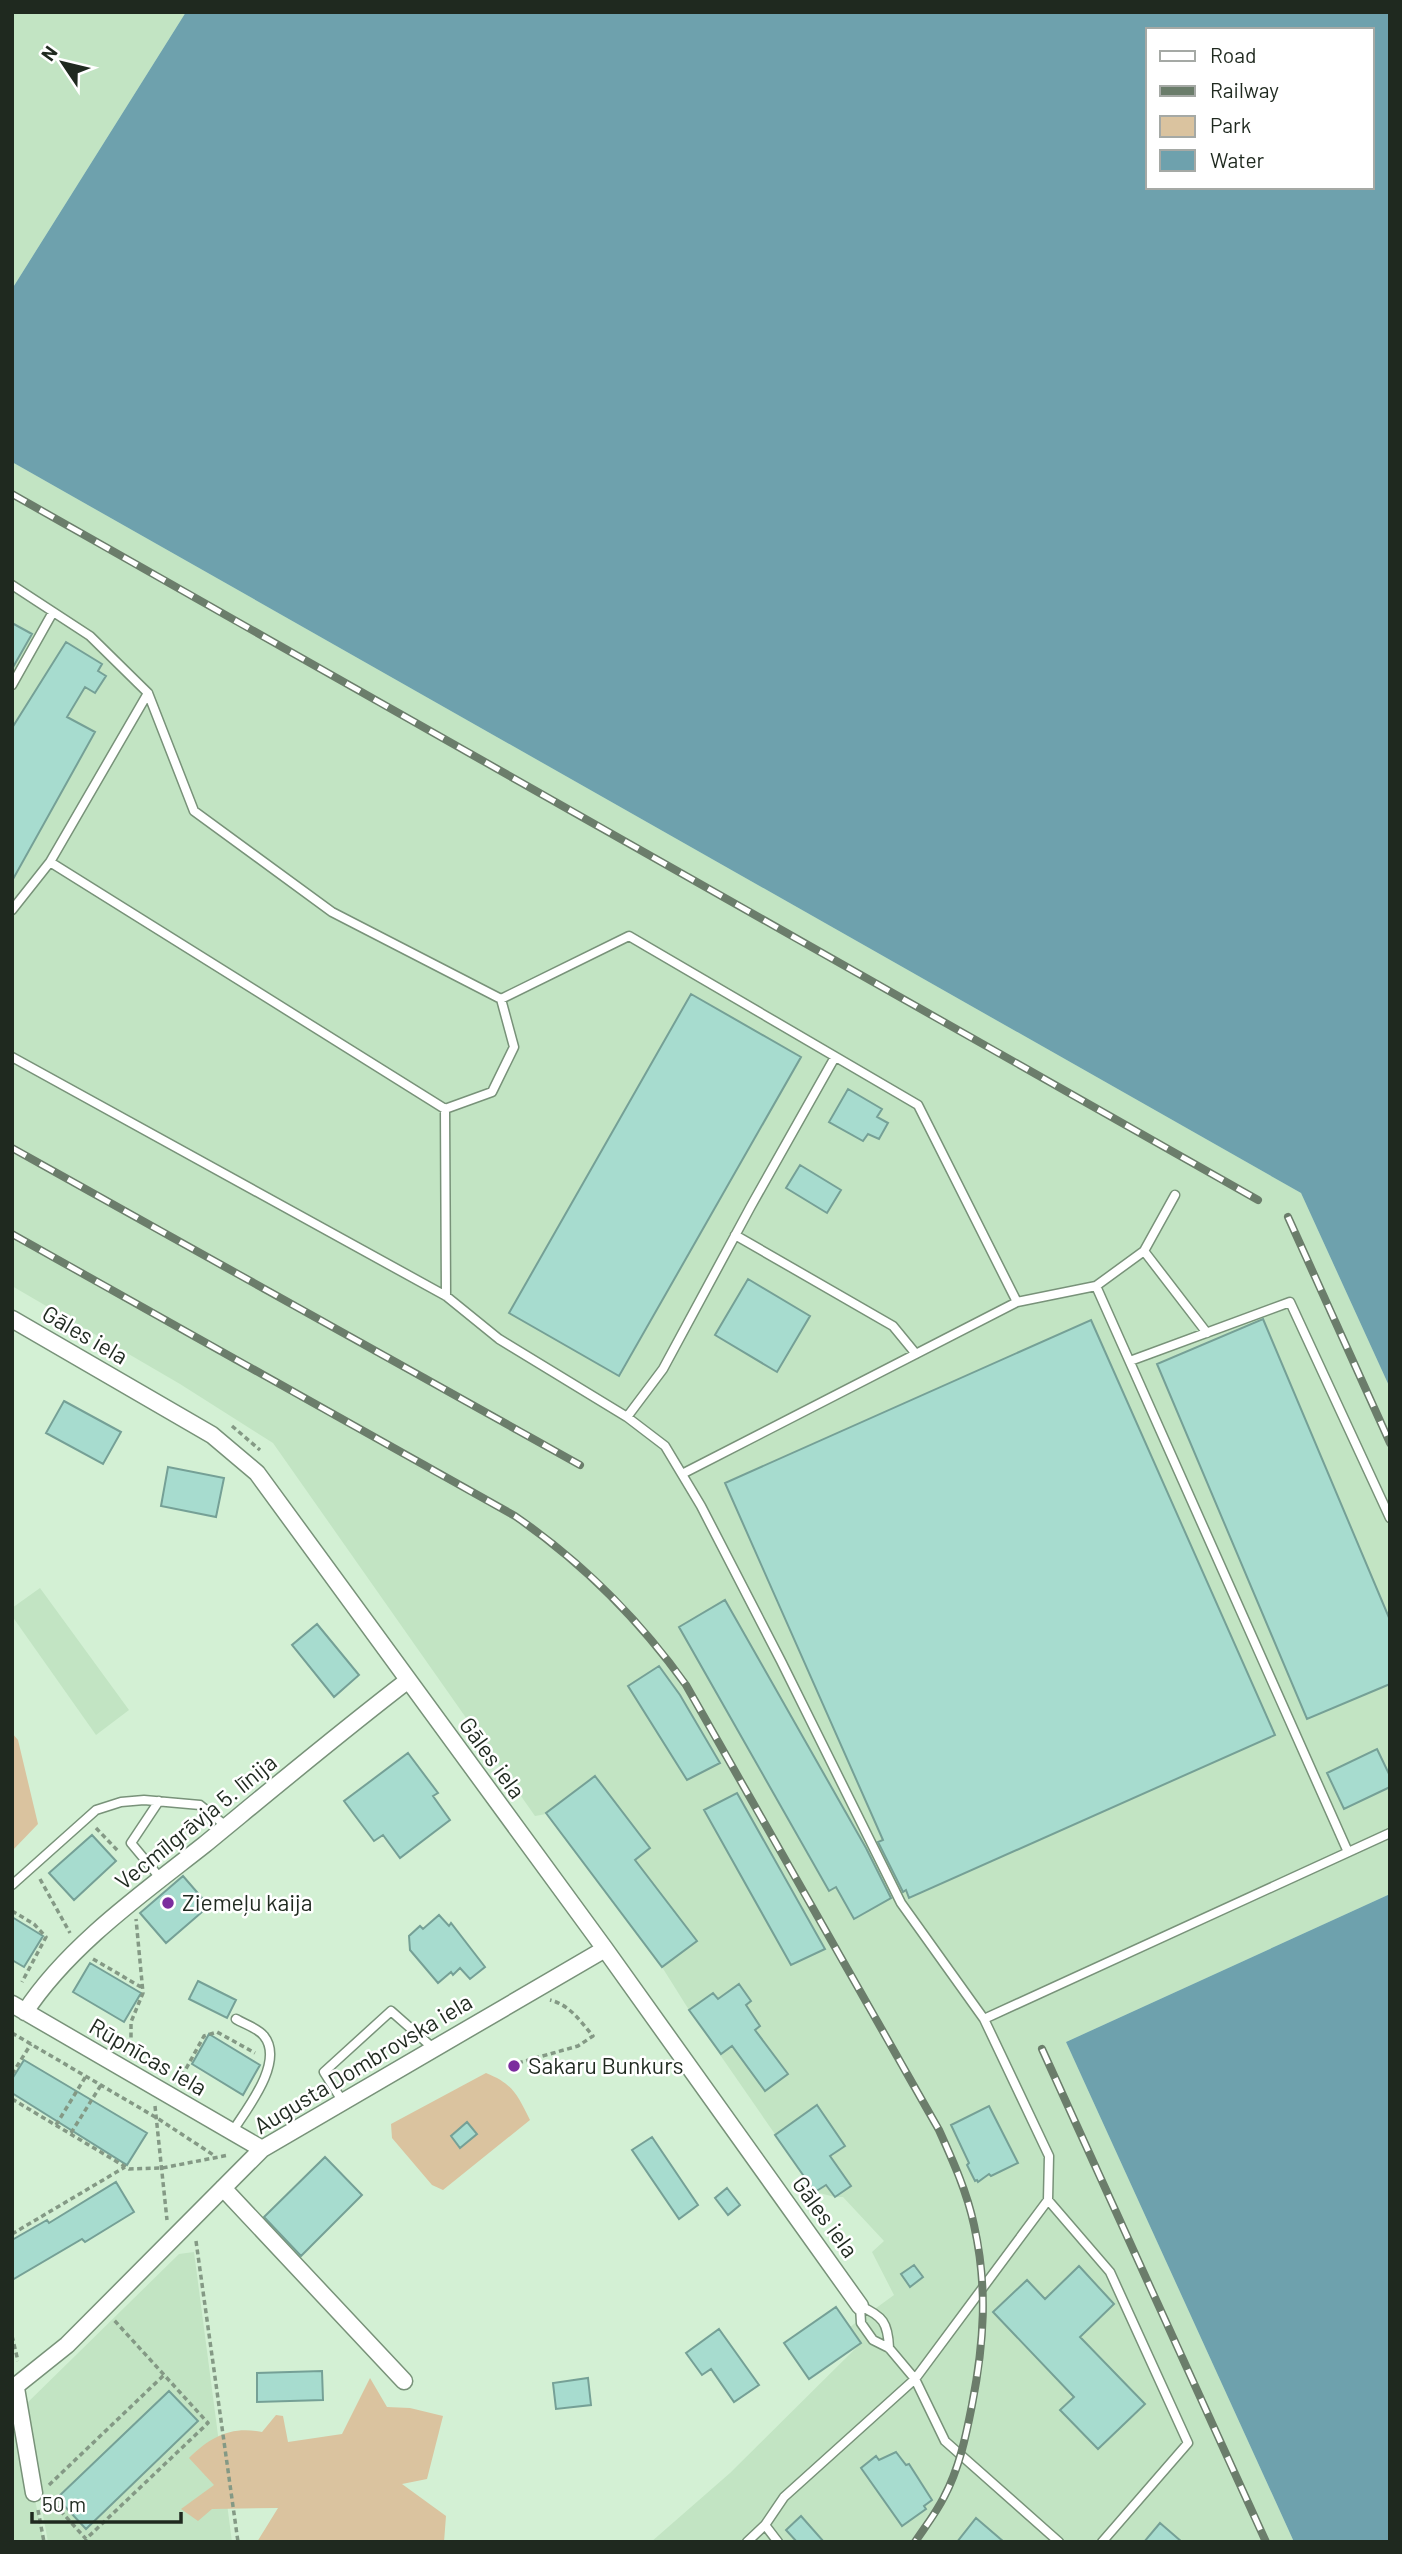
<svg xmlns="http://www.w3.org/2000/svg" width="1402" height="2554" font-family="Barlow,sans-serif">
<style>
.built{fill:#c2e4c3}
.green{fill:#dac39f}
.water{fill:#6ea1ad;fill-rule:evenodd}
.building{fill:#a7dccf;stroke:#75a096;stroke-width:2}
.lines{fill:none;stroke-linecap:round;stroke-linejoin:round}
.service-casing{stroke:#789279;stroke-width:11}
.minor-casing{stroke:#789279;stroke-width:19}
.path{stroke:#849985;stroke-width:3.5;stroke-dasharray:5 3.5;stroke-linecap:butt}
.service{stroke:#fff;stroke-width:8}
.minor{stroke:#fff;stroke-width:16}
.rail-casing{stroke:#6b7d6b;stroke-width:8}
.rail{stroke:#fff;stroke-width:5;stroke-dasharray:16;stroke-linecap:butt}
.poi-dot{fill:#7b2d9e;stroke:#fff;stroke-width:2.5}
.labels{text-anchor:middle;stroke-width:5;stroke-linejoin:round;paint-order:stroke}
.street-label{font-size:23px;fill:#1f291f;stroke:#fff}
.poi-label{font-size:23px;fill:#1f291f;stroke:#fff;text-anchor:start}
</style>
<rect width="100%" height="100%" fill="#d3f0d4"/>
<!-- built -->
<path class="built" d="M12,12H186L12,289Z
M12,462L1301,1193L1390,1388V1894L1066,2042L1294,2542H651L730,2473L861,2343L850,2327L894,2295L872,2252L884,2241L843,2197H835L815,2192L689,2010L662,1967L546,1814L535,1816L273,1443L180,1384L12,1286Z
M40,1588L129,1710L96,1735L12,1616V1608Z
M194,2252L232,2542H48L23,2407L179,2254Z
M12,2401L27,2463L44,2542H12Z"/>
<!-- green -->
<path class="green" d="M12,1733L18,1740L38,1824L12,1851Z
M486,2073C513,2084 517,2094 530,2120L443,2190L432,2185L392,2138L391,2124Z
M370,2378L387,2407L410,2408L443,2416L427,2479L402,2484L446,2516L444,2542H257L278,2508L212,2509L198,2521L181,2509L214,2485L189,2458C211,2437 230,2426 262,2432L276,2415L283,2416L288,2442L342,2434Z"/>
<!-- water -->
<path class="water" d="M186,12H1390V1388L1301,1193L12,462V289ZM1148,30H1372V187H1148Z
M1390,1894V2542H1294L1066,2042Z"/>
<!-- building -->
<path class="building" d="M12,623L32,634L12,669Z
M66,642L102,664L98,671L106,676L95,693L85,687L67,717L95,732L12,881V728Z
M691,994L801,1057L619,1376L509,1313Z
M848,1089L882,1109L877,1117L888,1123L879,1139L868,1134L863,1141L829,1122Z
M800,1165L841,1190L827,1213L786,1188Z
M748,1279L810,1316L777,1372L715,1335Z
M1263,1319L1390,1620V1684L1307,1719L1157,1364Z
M1091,1320L1275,1735L909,1898L906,1890L903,1892L878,1842L883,1840L725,1483Z
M64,1401L121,1432L103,1464L46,1433Z
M168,1467L224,1478L216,1517L161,1506Z
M725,1600L866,1848L891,1898L854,1919L836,1887L829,1891L679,1627Z
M317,1624L359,1675L334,1697L292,1645Z
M659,1666L680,1695L720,1763L687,1780L628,1686Z
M1377,1749L1390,1776V1787L1344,1809L1327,1773Z
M408,1753L438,1793L433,1796L450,1820L400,1858L383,1835L374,1841L344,1801Z
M595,1776L650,1848L635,1860L697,1941L662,1967L546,1813Z
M737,1793L825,1949L791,1965L704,1810Z
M92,1835L116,1861L74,1900L49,1873Z
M183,1876L209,1906L166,1943L140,1913Z
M439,1915L449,1926L451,1923L485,1967L470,1979L460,1968L453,1975L451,1972L438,1983L410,1950L409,1936L420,1926L423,1929Z
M12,1917L43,1936L24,1967L12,1960Z
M90,1963L141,1993L124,2022L73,1992Z
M198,1981L236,2000L227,2018L189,1999Z
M739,1984L751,2001L746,2005L760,2026L755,2030L788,2074L765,2091L732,2046L721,2054L689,2010L713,1993L718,1999Z
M209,2034L260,2065L243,2095L192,2064Z
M24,2060L147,2133L127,2165L12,2093V2079Z
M817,2105L845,2146L830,2156L851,2186L835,2197L826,2185L815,2192L775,2135Z
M989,2106L1018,2163L991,2176L989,2174L978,2182L977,2180L975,2181L967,2165L969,2163L951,2125Z
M467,2122L477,2134L460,2148L451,2136Z
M652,2137L698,2205L679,2219L632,2150Z
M325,2157L362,2195L301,2256L264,2217Z
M116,2182L134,2212L85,2242L82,2239L12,2280V2240L47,2220L49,2223Z
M727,2188L740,2205L728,2215L715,2198Z
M914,2265L923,2277L910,2287L901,2274Z
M1079,2266L1114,2304L1080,2337L1145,2404L1098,2449L1060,2410L1074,2397L993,2312L1027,2280L1045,2299Z
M836,2307L861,2343L809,2379L784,2343Z
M719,2329L759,2385L734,2402L711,2369L702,2375L686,2353Z
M322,2371L323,2400L257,2402V2373Z
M588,2378L591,2405L556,2409L553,2383Z
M169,2391L198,2421L86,2529L57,2498Z
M896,2452L906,2465L909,2464L932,2500L924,2506L926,2509L902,2526L861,2468L876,2456L879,2460Z
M801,2516L824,2542H797L786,2530Z
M976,2518L1004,2542H957Z
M1160,2523L1182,2542H1144Z"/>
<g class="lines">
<defs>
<path id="service" d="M12,585L90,636L148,693L194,811L332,912L501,999L514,1047L492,1092L445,1109L50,862L148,693
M12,685L53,612
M12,910L50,862
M501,999L629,936L918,1105L1017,1302L1096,1286L1348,1852
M12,1057L446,1296L499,1339L627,1417L665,1446L701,1506L781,1661L901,1903L984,2019
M445,1109L446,1296
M735,1235L893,1326L916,1354
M1144,1251L1207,1333
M1096,1286L1144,1251L1175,1195
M1130,1361L1290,1302L1390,1518
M627,1417L663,1369L751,1206L835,1057
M682,1474L1017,1302
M159,1801L131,1843L161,1879
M12,1885L96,1810L121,1802L144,1800L200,1805L226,1826
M343,2102L324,2072L391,2011L433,2048
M232,2132C246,2110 285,2062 264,2036C258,2028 244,2024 236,2019
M1048,2200L1110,2272L1188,2443L1102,2542
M765,2525L778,2542
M747,2542L765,2525L784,2497L915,2379L889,2348L873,2340L861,2323L860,2306C883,2316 888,2323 889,2348
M1059,2542L945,2441L915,2379L1048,2200L1049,2156L984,2019L1390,1833"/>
<path id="minor" d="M12,1319L212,1435L257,1473L605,1949L860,2306
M12,2004L262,2149
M25,2012C68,1946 143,1893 204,1845C271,1790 338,1734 407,1681
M223,2188L404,2381
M16,2388L34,2493
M12,2389L67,2345L262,2149L605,1949"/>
</defs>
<!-- service casing -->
<use href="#service" class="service-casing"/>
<!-- minor casing -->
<use href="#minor" class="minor-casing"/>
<!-- path -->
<path class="path" d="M232,1426L260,1450
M96,1828L119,1852
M40,1879L70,1933
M12,1911L34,1924L46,1937L22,1982
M93,1959L141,1987
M12,2033L157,2118L215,2156
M131,2046V2022L143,1993L136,1919
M136,2049L139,2058
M518,2063L578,2046L593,2036C580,2021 570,2005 550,2000
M12,2074L31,2044
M182,2076L204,2036L217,2032L255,2053
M12,2099L129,2169L162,2168L229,2155
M155,2106L167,2220
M56,2125L86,2076
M71,2133L101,2085
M12,2234L125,2167
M196,2241L238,2542
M12,2336L18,2361
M49,2485L164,2375
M49,2498L86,2539L208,2423L114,2320
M38,2510L44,2542"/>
<!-- service -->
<use href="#service" class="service"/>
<!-- minor -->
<use href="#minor" class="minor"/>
<defs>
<path id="rail" d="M12,494L1258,1200
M12,1148L580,1465
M1288,1217L1390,1443
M12,1234L515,1516C583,1563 638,1618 686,1685L939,2130C953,2161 967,2192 974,2225C988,2288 984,2343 972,2405C966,2436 959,2469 944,2497C936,2513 925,2527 915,2542
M1042,2049L1266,2542"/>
</defs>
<!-- rail casing -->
<use href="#rail" class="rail-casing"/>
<!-- rail -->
<use href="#rail" class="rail"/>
</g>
<!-- markers -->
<g class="poi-dot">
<circle cx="168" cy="1903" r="7"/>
<circle cx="514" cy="2066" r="7"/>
</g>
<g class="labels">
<!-- street labels -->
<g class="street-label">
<text transform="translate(85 1335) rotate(30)" y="8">Gāles iela</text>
<text transform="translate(492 1758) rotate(54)" y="8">Gāles iela</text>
<text transform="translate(196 1822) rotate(-39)" y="8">Vecmīlgrāvja 5. līnija</text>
<text transform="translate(148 2057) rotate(30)" y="8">Rūpnīcas iela</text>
<text transform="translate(363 2064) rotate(-31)" y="8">Augusta Dombrovska iela</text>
<text transform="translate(825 2217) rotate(54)" y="8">Gāles iela</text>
</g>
<!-- poi labels -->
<g class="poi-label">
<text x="182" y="1911">Ziemeļu kaija</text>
<text x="528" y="2074">Sakaru Bunkurs</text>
</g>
</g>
<!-- border -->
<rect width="1402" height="2554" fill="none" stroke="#1f291f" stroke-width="28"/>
<!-- legend -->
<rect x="1146" y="28" width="228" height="161" fill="#ffffff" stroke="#a5a9a5" stroke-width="2"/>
<rect x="1160" y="51" width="35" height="10" fill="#ffffff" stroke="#a5a9a5" stroke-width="2"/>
<text x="1210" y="63" font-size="21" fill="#1f291f">Road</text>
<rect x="1160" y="86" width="35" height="10" fill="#6b7d6b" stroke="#a5a9a5" stroke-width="2"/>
<text x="1210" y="98" font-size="21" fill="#1f291f">Railway</text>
<rect x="1160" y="116" width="35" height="21" fill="#dac39f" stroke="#a5a9a5" stroke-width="2"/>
<text x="1210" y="133" font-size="21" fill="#1f291f">Park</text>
<rect x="1160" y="150" width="35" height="21" fill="#6ea1ad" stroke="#a5a9a5" stroke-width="2"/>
<text x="1210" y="168" font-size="21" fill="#1f291f">Water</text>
<!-- north arrow -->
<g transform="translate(63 63) rotate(305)" stroke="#ffffff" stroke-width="5" paint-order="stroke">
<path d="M0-5L12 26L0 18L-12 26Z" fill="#1f291f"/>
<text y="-10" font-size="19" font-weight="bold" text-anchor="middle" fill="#1f291f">N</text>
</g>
<!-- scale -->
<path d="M32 2512v10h149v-10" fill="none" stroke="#1f291f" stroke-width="3.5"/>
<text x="42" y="2512" font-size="21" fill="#1f291f" stroke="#ffffff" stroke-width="5" paint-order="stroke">50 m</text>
</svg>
